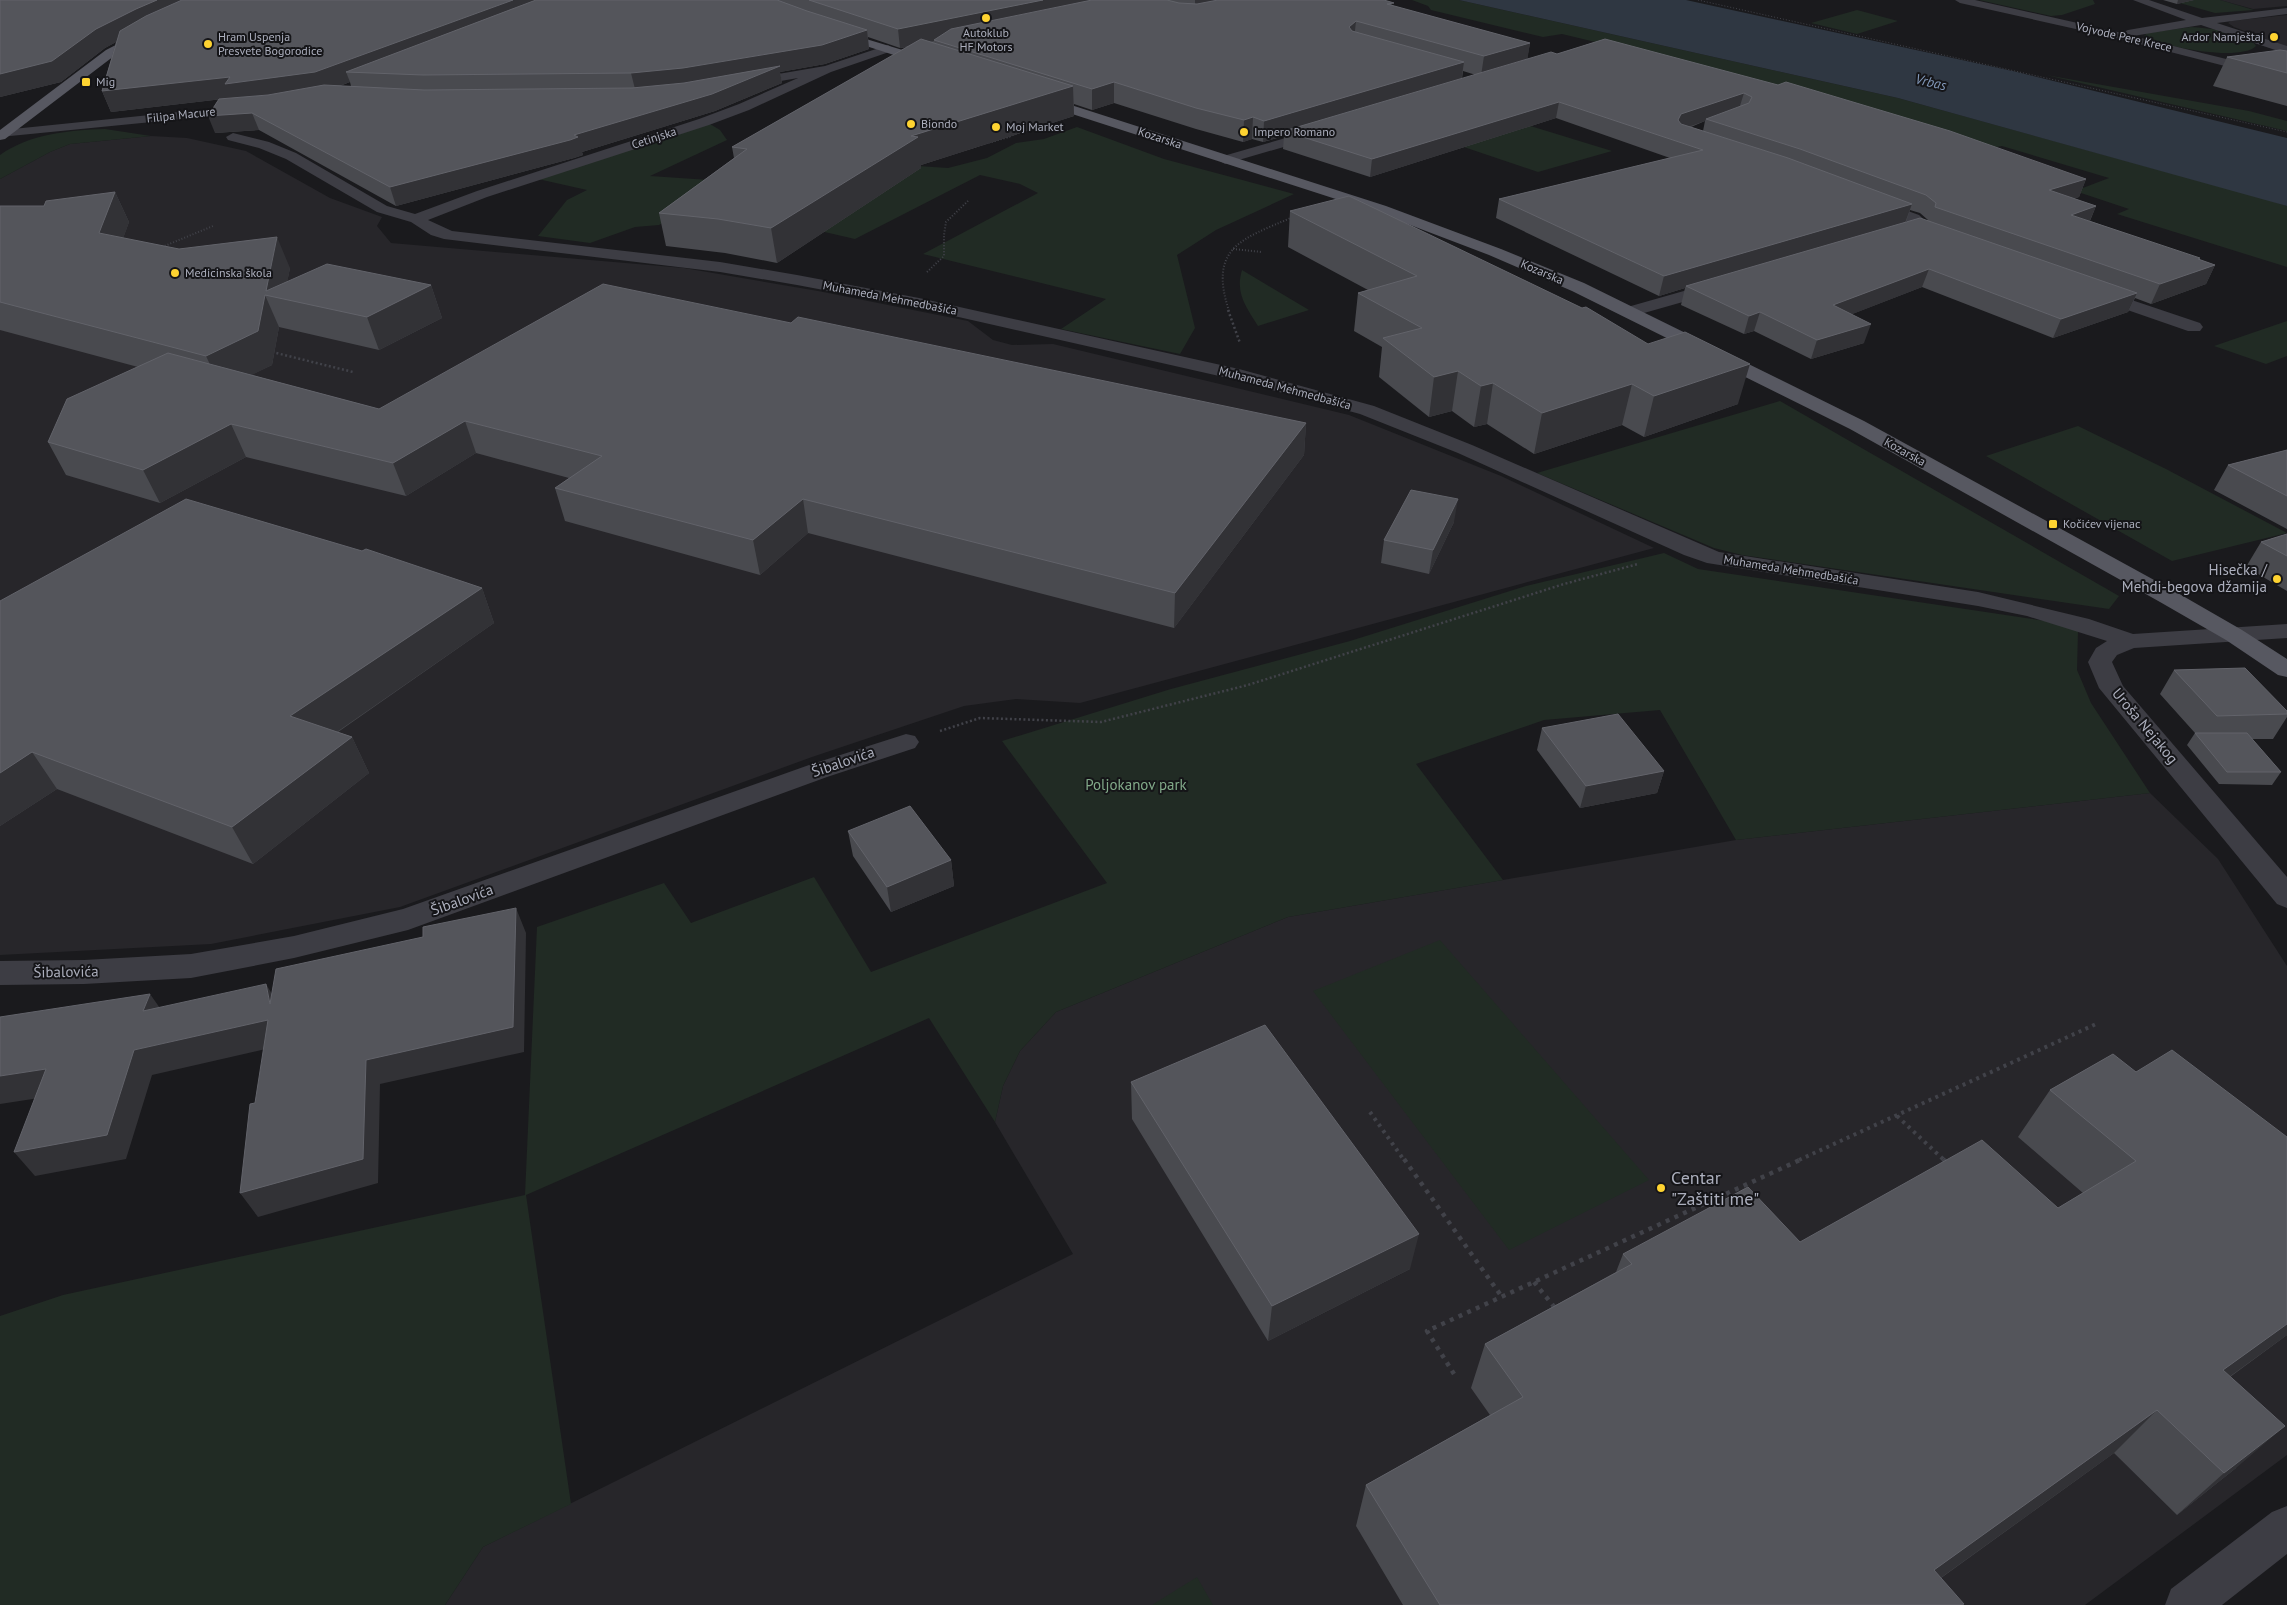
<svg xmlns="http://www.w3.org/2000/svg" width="2287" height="1605" font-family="'PT Sans',sans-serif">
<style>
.built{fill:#27262a}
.green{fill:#212b24}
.water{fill:#2f3742}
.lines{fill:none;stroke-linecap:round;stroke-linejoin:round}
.path-far4{stroke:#414249;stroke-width:1;stroke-dasharray:1 2;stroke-linecap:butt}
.path-far3{stroke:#414249;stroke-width:2;stroke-dasharray:1 2;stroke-linecap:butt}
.path-far2{stroke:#414249;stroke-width:2.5;stroke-dasharray:2 2.5;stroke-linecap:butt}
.path-far1{stroke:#414249;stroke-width:4;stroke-dasharray:3 4.5;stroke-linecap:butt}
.path{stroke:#414249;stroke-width:4.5;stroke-dasharray:4 5.5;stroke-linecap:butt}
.minor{fill:#3d3d44;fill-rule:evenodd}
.major{fill:#575861;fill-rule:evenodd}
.wall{fill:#494a4f;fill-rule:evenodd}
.shaded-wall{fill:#323236}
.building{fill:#54555b;stroke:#62636a}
.poi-dot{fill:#fed331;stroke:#151518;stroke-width:2}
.labels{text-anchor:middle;stroke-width:4;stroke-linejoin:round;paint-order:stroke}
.far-poi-label{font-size:12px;fill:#acafbd;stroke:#151518;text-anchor:start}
.far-street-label{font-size:12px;fill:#acafbd;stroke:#151518}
.far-water-label{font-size:14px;font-style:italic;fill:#8298b9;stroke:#151518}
.poi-label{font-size:15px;fill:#acafbd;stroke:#151518;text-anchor:end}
.street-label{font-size:15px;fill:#acafbd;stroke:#151518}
.park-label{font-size:15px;fill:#82a989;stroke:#151518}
.near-poi-label{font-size:18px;fill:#acafbd;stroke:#151518;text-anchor:start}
</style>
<rect width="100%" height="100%" fill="#1a1a1d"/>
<!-- built -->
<path class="built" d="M2220,0H2287V6L2253,9Z
M2287,15V47L2234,27L2228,23L2231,21Z
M151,136L187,138L246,151L330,198L382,217L377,226L391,243L684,268L818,291L968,321L993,340L1012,345L1053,344L1349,415L1501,476L1654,548L1080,703L1016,699L964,706L812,757L400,907L211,944L0,955V179L50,152L70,144Z
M2150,793L2218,859L2287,966V1455L2085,1605H445L483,1547L1073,1254L995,1122L1003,1086L1020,1051L1056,1012L1288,917L1736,840Z"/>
<!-- green -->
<path class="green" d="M1412,0H1459L1898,98L2265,199L2287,206V267L2117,214L2129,209L2075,191L2109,178L2002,146L1973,151L1612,46L1562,34L1543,37L1431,10L1428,6Z
M1979,0H2093L2095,4L2062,15L2051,16Z
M2169,0H2220L2254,10L2215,13Z
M1857,10L1898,21L1857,34L1811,23Z
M2191,27C2207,28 2249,32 2256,46C2241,62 2162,47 2144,36L2147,33Z
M2046,75L2249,111L2287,121V131Z
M1508,119L1612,151L1538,172L1452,143Z
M710,124L720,130L727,140L650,176L724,181L659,225L635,227L590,243L538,236L567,200L587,190L538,179Z
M1077,127L1164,159L1294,194L1216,230L1177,255L1195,328L1180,354L1061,329L1106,299L923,254L1038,193L1020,184L980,175L855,239L803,227L918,166L948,168L987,158L1016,143L1044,139Z
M105,129L151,136L70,144L50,152L0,179V155C29,134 70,130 105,129Z
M1242,270L1309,310L1258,326C1246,307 1235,293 1242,270Z
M2287,321V356L2266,364L2214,346Z
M1780,401L2119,596L2109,609L1742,555L1714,548L1537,473Z
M2078,426L2166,469L2287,533L2172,561L1986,456Z
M1664,553L1698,569L2052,622L2078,631L2077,670L2091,703L2150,793L1736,840L1660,710L1544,720L1416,764L1503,880L1288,917L1056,1012L1020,1051L1003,1086L995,1122L929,1018L526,1195L571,1504L483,1547L445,1605H0V1316L63,1295L525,1195L537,927L664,883L691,923L814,877L871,972L1107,883L1002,741L1171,689L1350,641L1526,586Z
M1440,940L1649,1180L1509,1250L1313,991Z
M1197,1577L1213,1605H1152Z"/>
<!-- water -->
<path class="water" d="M1459,0H1686L2017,72L2287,138V206L1898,98Z"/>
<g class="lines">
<!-- path-far4 -->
<path class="path-far4" d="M1698,0L2287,132
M1007,138L1023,131"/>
<!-- path-far3 -->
<path class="path-far3" d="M963,150L1012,136
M162,247L213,226
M1233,249L1262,252
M927,272L944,256V235L946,222L969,200
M1229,311C1208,247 1242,239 1293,217"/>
<!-- path-far2 -->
<path class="path-far2" d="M1228,310L1240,343
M272,352L353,372
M940,731L980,718L1101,722L1248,685L1564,584L1638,564"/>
<!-- path-far1 -->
<path class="path-far1" d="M1370,1112L1404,1160
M1897,1116L1944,1160
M1799,1160L2096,1024"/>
<!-- path -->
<path class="path" d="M1404,1159L1502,1297
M1943,1159L1947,1163
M1534,1282L1556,1309
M1454,1374L1427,1331L1802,1159"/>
<!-- minor -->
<path class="minor" d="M1955,0H1975L2122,33L2128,30L2186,20L2133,0H2149L2202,18L2287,8V14L2217,23L2287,46V54L2201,25L2133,36L2287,74V82L2116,38L1960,3Z
M888,45L894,49L892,51L831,72L749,110L709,125L487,197L428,220L452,231L720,262L797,275L919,298L1239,369L1374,406L1472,445L1719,552L1978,592L2089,619L2133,634L2287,624V638L2134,648L2117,655L2112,662L2123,686L2287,877V908L2277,904L2099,688L2088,662L2096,648L2107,641L2027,616L1978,606L1707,563L1684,555L1458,453L1360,414L1228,378L919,308L797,285L720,272L444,239L431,235L411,222L377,212L286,159L259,148L228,140L226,137L233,133L269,142L296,153L387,206L415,214L477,191L699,119L739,104L798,78L746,87L742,86L740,83L742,80L825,66Z
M248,105L255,109L253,112L0,137V131L3,130Z
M1320,128L1327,132L1325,135L1225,164L1218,160L1220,157Z
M1872,198L1919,215L1928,223C1920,234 1898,240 1885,237L1883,234L1885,231L1911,223L1867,205L1865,202Z
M1719,281L1725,282L1727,286L1725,290L1630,317L1624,316L1621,312L1624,308Z
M2096,288L2200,323L2203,327L2200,331H2188L2090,297L2088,293L2090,289Z
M906,734L915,736L919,742L915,748L827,777L408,930L294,958L191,978L84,984L0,985V961L84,960L191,954L294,936L403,909L809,765Z
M2287,1506V1554L2222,1605H2165L2171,1589L2272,1512Z"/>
<!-- major -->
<path class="major" d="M833,29L939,61L941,64L935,68L931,67L829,34L827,32Z
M145,30L149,31V35L114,56L5,139L0,140V130L106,50Z
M1040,95L1386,206L1501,249L1584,283L1864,421L2176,592L2242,630L2287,659V677L2278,675L2226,640L2160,602L1850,429L1572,291L1489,255L1376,212L1035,102L1034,99Z"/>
</g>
<!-- wall -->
<path class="wall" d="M0,0H1384L1394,6L1530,43L1527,59L1557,54L1605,39L2086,179L2079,197L2073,199L2096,206L2090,221L2215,265L2206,284L2151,304L2135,298L2128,312L2053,338L1922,287L1852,314L1864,343L1811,359L1754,331L1744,334L1681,305L1685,288L1659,296L1496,218L1499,199L1670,158L1556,118L1370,177L1283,149L1284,136L1263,142L1252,139L1243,142L1196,129L1114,103L1092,110L1074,104V116L921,165V168L777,263L725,253L666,246L659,213L734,158L732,147L908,47L900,48L868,37L869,49L825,64L780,72L782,83L715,111L582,152L583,155L574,158L396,206L259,130L215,133L231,98L111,112L102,91L116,42L105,48L61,82L0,97ZM1463,71L1476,75L1462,79ZM350,82L351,86H340ZM1705,121L1703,131L1691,127ZM1910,210L1920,213L1928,220L1906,222Z
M2163,0H2194L2177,4Z
M2287,51V106L2213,86L2227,57Z
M115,192L129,222L123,238L179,249L290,268L287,282L431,285L442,318L379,350L279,327L272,365L251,375L379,409L791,323L1306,423L1304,455L1174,628L808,533L760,575L565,521L555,488L569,478L476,453L406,496L246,457L160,503L66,475L48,442L138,367L0,330V206H44Z
M1290,211L1738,404L1644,437L1622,425L1534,454L1487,424L1474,427L1452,411L1429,417L1379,377L1382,347L1354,331L1358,293L1368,290L1288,247Z
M2287,450V529L2214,490L2228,465Z
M1454,522L1429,574L1381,563L1384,540Z
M2287,534V591L2246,567L2261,542Z
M482,588L494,623L338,732L352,737L369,773L253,864L57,789L0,826V601Z
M2174,670L2287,711V717L2273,739H2252L2281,772L2272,785L2219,784L2187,745L2195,733L2160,694Z
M1542,728L1664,771L1657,793L1580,808L1537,750Z
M848,831L951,860L954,886L891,912L853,856Z
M2113,1054L2287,1335L2230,1377L2236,1468L2177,1515L2114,1453L1941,1578L1962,1605H1403L1356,1526L1366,1485L1490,1415L1471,1388L1485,1344L1616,1272L1623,1254L1800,1242L2058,1208L2083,1193L2018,1137L2050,1090Z
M1131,1082L1410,1269L1268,1341L1132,1119Z"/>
<!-- shaded-wall -->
<path class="shaded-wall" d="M157,0H206L144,27L105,48L61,82L0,97V74L96,29L136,9Z
M513,0H566L346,72L350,82L323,92L233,104L231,98L111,112L102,91Z
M1043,0H1131L934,40V41L900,48L898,29Z
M1195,0H1274L1195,13Z
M2178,0H2194L2177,4Z
M1356,21L1354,40L1349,27Z
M867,30L869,49L825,64L780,72L782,83L715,111L582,152L583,155L574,158L396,206L390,187L574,135L636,93L631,73Z
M1530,43L1527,62L1481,76L1484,56Z
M1464,62L1461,82L1284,131V136L1263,142L1264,121Z
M1114,82V103L1092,110V89Z
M1073,86L1074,116L921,165V168L777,263L771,228L911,136Z
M1744,93L1739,109L1706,119L1705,121L1677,131L1678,120L1681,114Z
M1559,102L1556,118L1370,177L1372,159Z
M252,113L259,130L215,133L208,116Z
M1253,117L1252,139L1243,142L1244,120Z
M2086,179L2079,197L2042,209L2049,190Z
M115,192L129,222L114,264L99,233Z
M1912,204L1905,223L1686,286L1685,288L1659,296L1664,276Z
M2096,206L2088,225L2071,215Z
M277,237L290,268L284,299L266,291Z
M2200,258L2193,273L2215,265L2206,284L2151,304L2160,284Z
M1929,269L1922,287L1827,324L1833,305Z
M431,285L442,318L379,350L367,317Z
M2137,293L2128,312L2053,338L2061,319Z
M265,295L279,327L272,365L222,390L206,356Z
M1760,312L1754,331L1744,334L1749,316Z
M1871,324L1864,343L1811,359L1817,340Z
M1750,364L1738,404L1644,437L1654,396Z
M1458,371L1452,411L1429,417L1434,377Z
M1493,383L1487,424L1474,427L1481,386Z
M1632,384L1622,425L1534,454L1542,413Z
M465,421L476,453L406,496L393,463Z
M1306,423L1304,455L1174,628L1175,593Z
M231,424L246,457L160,503L143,470Z
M803,499L808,533L760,575L753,540Z
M1458,499L1454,522L1429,574L1433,550Z
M482,588L494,623L308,752L290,716Z
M352,737L369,773L253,864L232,827Z
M32,752L57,789L0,826V773Z
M1664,771L1657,793L1580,808L1586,786Z
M951,860L954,886L891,912L887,887Z
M516,908L526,933L524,1052L380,1084L378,1183L258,1217L240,1193L366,1060Z
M266,984L281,1009L270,1004Z
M150,994L167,1018L143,1011Z
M268,1020L283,1045L152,1075L126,1159L35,1176L14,1152L134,1050Z
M46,1069L65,1094L0,1104V1076Z
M1419,1234L1410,1269L1268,1341L1272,1306Z
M2287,1324V1335L2178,1414L2223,1370Z
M2157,1410L2114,1453L1903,1605L1934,1570Z
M2285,1426L2236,1468L2177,1515L2224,1473Z"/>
<!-- building -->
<path class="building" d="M0,0H157L136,9L96,29L52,61L0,74Z
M182,0H513L315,72L225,84L230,77L102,91L120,31L146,16Z
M536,0H777L807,11L867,30L822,45L683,68L631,73L423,75L346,72Z
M809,0H1043L898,29Z
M1092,0H1167L1179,3L1197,4L1218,0H1384L1394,3L1387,4L1530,43L1484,56L1356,21L1349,27L1352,31L1464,62L1264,121L1253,117L1244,120L1196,108L1114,82L1092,89L934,40L951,29Z
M921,39L1073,86L911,136L918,137L771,228L718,219L659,213L747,149L732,147Z
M1605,39L1778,85L1786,82L1950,131L2086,179L2049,190L2096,206L2071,215L2200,258L2198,259L2215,265L2160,284L1935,207L1936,203L1926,195L1800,149L1706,119L1749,103L1752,97L1744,93L1681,114L1678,120L1681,124L1788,158L1912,204L1664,276L1499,199L1703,150L1559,102L1372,159L1284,131L1551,52L1557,54Z
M2280,50L2287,51V73L2227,57Z
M780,66L712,94L574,135L578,137L570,140L390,187L252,113L208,116L219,99L268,95L324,85L424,90L632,88L684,83Z
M115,192L99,233L179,249L277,237L266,291L327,264L431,285L367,317L265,295L258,331L206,356L0,302V206H44L46,201Z
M1349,196L1582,308L1586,307L1648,344L1685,332L1750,364L1654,396L1632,384L1542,413L1493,383L1481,386L1458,371L1434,377L1383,338L1422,328L1358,293L1417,276L1290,211Z
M1920,218L2137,293L2061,319L1929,269L1833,305L1871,324L1817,340L1760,312L1749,316L1686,286Z
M603,284L791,323L798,317L1306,423L1175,593L803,499L753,540L555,488L602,456L465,421L393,463L231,424L143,470L48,442L67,399L168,353L379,409Z
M2287,450V496L2228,465Z
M1411,490L1458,499L1433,550L1384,540Z
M186,499L362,551L366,549L482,588L290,716L352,737L232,827L32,752L0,773V601Z
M2287,534V556L2261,542Z
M2245,668L2287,711V714L2217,716L2174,670Z
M1618,714L1664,771L1586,786L1542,728Z
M2195,733H2247L2281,772H2227Z
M910,806L951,860L887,887L848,831Z
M516,908L513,1027L366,1060L363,1159L240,1193L250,1104L255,1103L268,1020L134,1050L107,1135L14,1152L46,1069L0,1076V1017L150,994L143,1011L266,984L270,1004L276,969L423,937V927Z
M1265,1025L1419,1234L1272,1306L1131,1082Z
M2172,1050L2287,1137V1324L2223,1370L2285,1426L2224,1473L2157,1410L1934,1570L1964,1604L1962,1605H1440L1366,1485L1523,1397L1485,1344L1632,1264L1623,1254L1748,1187L1800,1242L1982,1140L2058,1208L2136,1161L2050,1090L2113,1054L2136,1072Z"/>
<!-- markers -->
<g class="poi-dot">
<circle cx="986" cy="18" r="5"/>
<circle cx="2274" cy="37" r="5"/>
<circle cx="208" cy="44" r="5"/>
<rect x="81" y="77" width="10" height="10" rx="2.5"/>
<circle cx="911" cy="124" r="5"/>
<circle cx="996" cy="127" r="5"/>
<circle cx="1244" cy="132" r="5"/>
<circle cx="175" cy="273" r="5"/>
<rect x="2048" y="519" width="10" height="10" rx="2.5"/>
<circle cx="2277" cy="579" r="5"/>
<circle cx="1661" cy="1188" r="5"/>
</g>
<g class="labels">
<!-- far-poi labels -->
<g class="far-poi-label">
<text x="986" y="37" text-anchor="middle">Autoklub<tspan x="986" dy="14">HF Motors</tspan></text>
<text x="218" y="41">Hram Uspenja<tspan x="218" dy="14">Presvete Bogorodice</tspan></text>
<text x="2264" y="41" text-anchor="end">Ardor Namještaj</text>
<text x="96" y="86">Mig</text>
<text x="921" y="128">Biondo</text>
<text x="1006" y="131">Moj Market</text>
<text x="1254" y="136">Impero Romano</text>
<text x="185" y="277">Medicinska škola</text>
<text x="2063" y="528">Kočićev vijenac</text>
</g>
<!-- far-street labels -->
<g class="far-street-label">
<text transform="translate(2124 37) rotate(13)" y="4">Vojvode Pere Krece</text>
<text transform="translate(181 115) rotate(-6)" y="4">Filipa Macure</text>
<text transform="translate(654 138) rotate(-18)" y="4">Cetinjska</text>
<text transform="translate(1160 138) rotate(18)" y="4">Kozarska</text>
<text transform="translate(1542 272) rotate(23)" y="4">Kozarska</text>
<text transform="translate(890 298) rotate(11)" y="4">Muhameda Mehmedbašića</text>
<text transform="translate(1285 388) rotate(15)" y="4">Muhameda Mehmedbašića</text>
<text transform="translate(1905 452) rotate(29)" y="4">Kozarska</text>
<text transform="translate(1791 570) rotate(9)" y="4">Muhameda Mehmedbašića</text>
</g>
<!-- far-water labels -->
<g class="far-water-label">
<text transform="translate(1931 82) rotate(13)" y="5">Vrbas</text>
</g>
<!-- poi labels -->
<g class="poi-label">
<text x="2267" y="575">Hisečka /<tspan x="2267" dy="17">Mehdi-begova džamija</tspan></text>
</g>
<!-- street labels -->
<g class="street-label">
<text transform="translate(2145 726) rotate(50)" y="5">Uroša Nejakog</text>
<text transform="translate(843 762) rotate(-19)" y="5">Šibalovića</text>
<text transform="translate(462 900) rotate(-20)" y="5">Šibalovića</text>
<text transform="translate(66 972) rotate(-1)" y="5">Šibalovića</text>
</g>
<!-- park labels -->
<g class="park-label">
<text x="1136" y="790">Poljokanov park</text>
</g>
<!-- near-poi labels -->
<g class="near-poi-label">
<text x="1671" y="1184">Centar<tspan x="1671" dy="21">"Zaštiti me"</tspan></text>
</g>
</g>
</svg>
